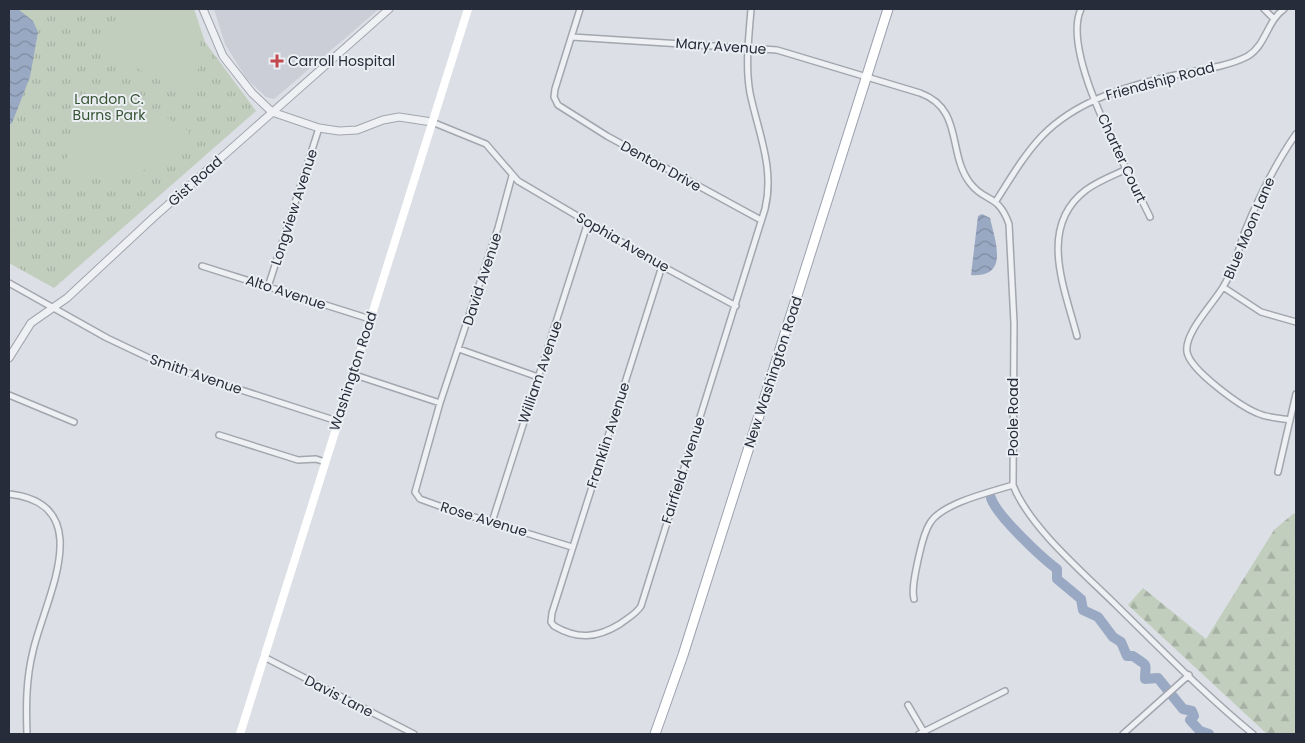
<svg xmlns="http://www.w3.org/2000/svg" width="1305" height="743" font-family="Poppins,sans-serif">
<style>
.built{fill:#cbced6}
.grass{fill:url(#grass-tufts)}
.forest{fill:url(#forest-firs)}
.garden{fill:#c1cebe}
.water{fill:url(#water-waves)}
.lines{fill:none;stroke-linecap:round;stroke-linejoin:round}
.river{stroke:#9aa9c3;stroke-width:10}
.minor-casing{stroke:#a2a6ae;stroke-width:8}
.tertiary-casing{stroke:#a2a6ae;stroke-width:9}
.primary-casing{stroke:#9da2b0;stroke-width:11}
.minor{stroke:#eff0f4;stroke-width:5}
.tertiary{stroke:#eff0f4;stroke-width:7}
.secondary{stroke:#fff;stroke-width:8}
.primary{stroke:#fff;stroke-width:9}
.poi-dot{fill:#c24a4f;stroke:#ebeef3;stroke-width:2}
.labels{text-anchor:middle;stroke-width:4;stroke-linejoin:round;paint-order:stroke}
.street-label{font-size:14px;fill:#272c3a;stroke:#ebeef3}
.poi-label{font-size:14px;fill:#272c3a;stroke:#ebeef3;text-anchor:start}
.park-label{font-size:14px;fill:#385536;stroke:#ebeef3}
</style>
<defs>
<pattern id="grass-tufts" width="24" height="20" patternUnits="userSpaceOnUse" patternTransform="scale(1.25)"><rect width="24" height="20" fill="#c1cebe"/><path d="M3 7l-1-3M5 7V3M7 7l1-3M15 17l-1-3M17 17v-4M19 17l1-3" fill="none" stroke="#a6b1a4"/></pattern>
<pattern id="forest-firs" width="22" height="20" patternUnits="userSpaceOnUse" patternTransform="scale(1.25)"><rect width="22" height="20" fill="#c1cebe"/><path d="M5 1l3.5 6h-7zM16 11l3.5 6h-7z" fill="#a6b1a4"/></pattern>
<pattern id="water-waves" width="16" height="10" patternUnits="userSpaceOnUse" patternTransform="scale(1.25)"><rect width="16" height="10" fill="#9aa9c3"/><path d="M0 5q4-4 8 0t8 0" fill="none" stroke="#7e8a9f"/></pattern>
</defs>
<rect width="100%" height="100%" fill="#dcdfe5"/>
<!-- built -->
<path class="built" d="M214,9H379L274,99L266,97L246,78L225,44Z"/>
<!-- grass -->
<path class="grass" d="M9,9H194L205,42L256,111L54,288L9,263Z"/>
<!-- forest -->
<path class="forest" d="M1294,513L1296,517V734H1267L1128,605L1143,588L1206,639L1274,530Z"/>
<!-- garden -->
<path class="garden" d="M125,9H189C206,43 203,62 189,96L105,51L104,36Z
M115,86L190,132C145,173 123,198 63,165L99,92Z"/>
<!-- water -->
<path class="water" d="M9,9H18L33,21L38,32L30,77L12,123L9,125Z
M982,214L990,218C995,241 1010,278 971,275L978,216Z"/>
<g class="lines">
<!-- river -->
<path class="river" d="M991,498C996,515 1042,558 1057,569V579L1081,599L1083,610L1098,617L1113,637L1121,642L1127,656H1133C1150,668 1145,662 1145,679L1158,678L1183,709L1192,711L1194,716L1190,720L1200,731L1209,734"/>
<defs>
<path id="minor" d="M580,9L555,89L554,97L558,105L607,136L761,220
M1081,9C1060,54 1129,172 1150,217
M1264,9L1273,18
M572,37L777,50L920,93C964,109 947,153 970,183C985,203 998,193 1009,224L1014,323L1013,485C1029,527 1085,574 1117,606C1161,649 1205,695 1253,734
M432,122L486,144L518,181L662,266L736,306
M512,176L498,228L440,403L415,492L420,499L445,508L572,547
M996,201C1010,179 1024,155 1042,136C1076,101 1124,87 1171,76C1193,71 1228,67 1248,56C1266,45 1267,21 1284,9
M202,266L370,319
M662,266L552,613L551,622L554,626C578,640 597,638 620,624C628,618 636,614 641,606L765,209C775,168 758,132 750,93C745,65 749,36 751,9
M9,283L107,338L164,365L337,421
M268,287L319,128
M1223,287L1261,312L1296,322
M1077,336C1065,289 1037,227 1086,190C1098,181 1114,175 1127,169
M459,349L538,377
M352,374L440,403
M9,395L74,422
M1290,420C1280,418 1267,418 1257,413C1240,406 1190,370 1187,352C1184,333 1213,304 1223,287C1234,270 1238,250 1245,231C1259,197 1275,164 1296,134
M219,435L298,460L316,459L325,462
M1278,472L1296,394
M9,494C100,504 44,601 33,651C26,679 26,706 27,734
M492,522L588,222
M914,599C911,588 916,571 918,560C921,548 923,534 930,523C942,503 991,492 1013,485
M264,657L414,734
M908,705L925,734
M919,734L1005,691
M1123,734L1189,675"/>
<path id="tertiary" d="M203,9L223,56L252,93L272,112L319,128L339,131L357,130L383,120L399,117L432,122
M9,358L31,323L67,298L153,218L389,9"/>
<path id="primary" d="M655,734L683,655L888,9"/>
</defs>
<!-- minor casing -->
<use href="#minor" class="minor-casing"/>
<!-- tertiary casing -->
<use href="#tertiary" class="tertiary-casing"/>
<!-- primary casing -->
<use href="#primary" class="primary-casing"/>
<!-- minor -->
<use href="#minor" class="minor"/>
<!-- tertiary -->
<use href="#tertiary" class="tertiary"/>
<!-- secondary -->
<path class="secondary" d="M240,734L468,9"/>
<!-- primary -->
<use href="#primary" class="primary"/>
</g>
<!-- markers -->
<path class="poi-dot" d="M274.5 53.5h5v5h5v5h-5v5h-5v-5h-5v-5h5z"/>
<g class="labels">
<!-- street labels -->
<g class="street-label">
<text transform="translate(721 46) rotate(4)" y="5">Mary Avenue</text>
<text transform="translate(1160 81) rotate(-15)" y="5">Friendship Road</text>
<text transform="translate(1122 158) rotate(65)" y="5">Charter Court</text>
<text transform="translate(661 166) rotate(29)" y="5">Denton Drive</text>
<text transform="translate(195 181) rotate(-42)" y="5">Gist Road</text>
<text transform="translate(294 207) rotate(-72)" y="5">Longview Avenue</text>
<text transform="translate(1249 228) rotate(-67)" y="5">Blue Moon Lane</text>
<text transform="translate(623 242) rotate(30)" y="5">Sophia Avenue</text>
<text transform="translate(482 279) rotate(-72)" y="5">David Avenue</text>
<text transform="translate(286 292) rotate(18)" y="5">Alto Avenue</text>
<text transform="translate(353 371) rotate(-72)" y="5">Washington Road</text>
<text transform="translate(540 372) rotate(-71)" y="5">William Avenue</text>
<text transform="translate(773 372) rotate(-72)" y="5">New Washington Road</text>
<text transform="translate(196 374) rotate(19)" y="5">Smith Avenue</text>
<text transform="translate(1013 417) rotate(-90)" y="5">Poole Road</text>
<text transform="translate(608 435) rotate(-72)" y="5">Franklin Avenue</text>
<text transform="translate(683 470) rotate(-72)" y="5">Fairfield Avenue</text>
<text transform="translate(484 519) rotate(17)" y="5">Rose Avenue</text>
<text transform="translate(339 696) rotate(27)" y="5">Davis Lane</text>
</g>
<!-- poi labels -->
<g class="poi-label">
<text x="288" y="66">Carroll Hospital</text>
</g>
<!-- park labels -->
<g class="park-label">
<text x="109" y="104">Landon C.<tspan x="109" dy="16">Burns Park</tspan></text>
</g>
</g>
<!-- border -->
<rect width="1305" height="743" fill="none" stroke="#272c3a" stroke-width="20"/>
</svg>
